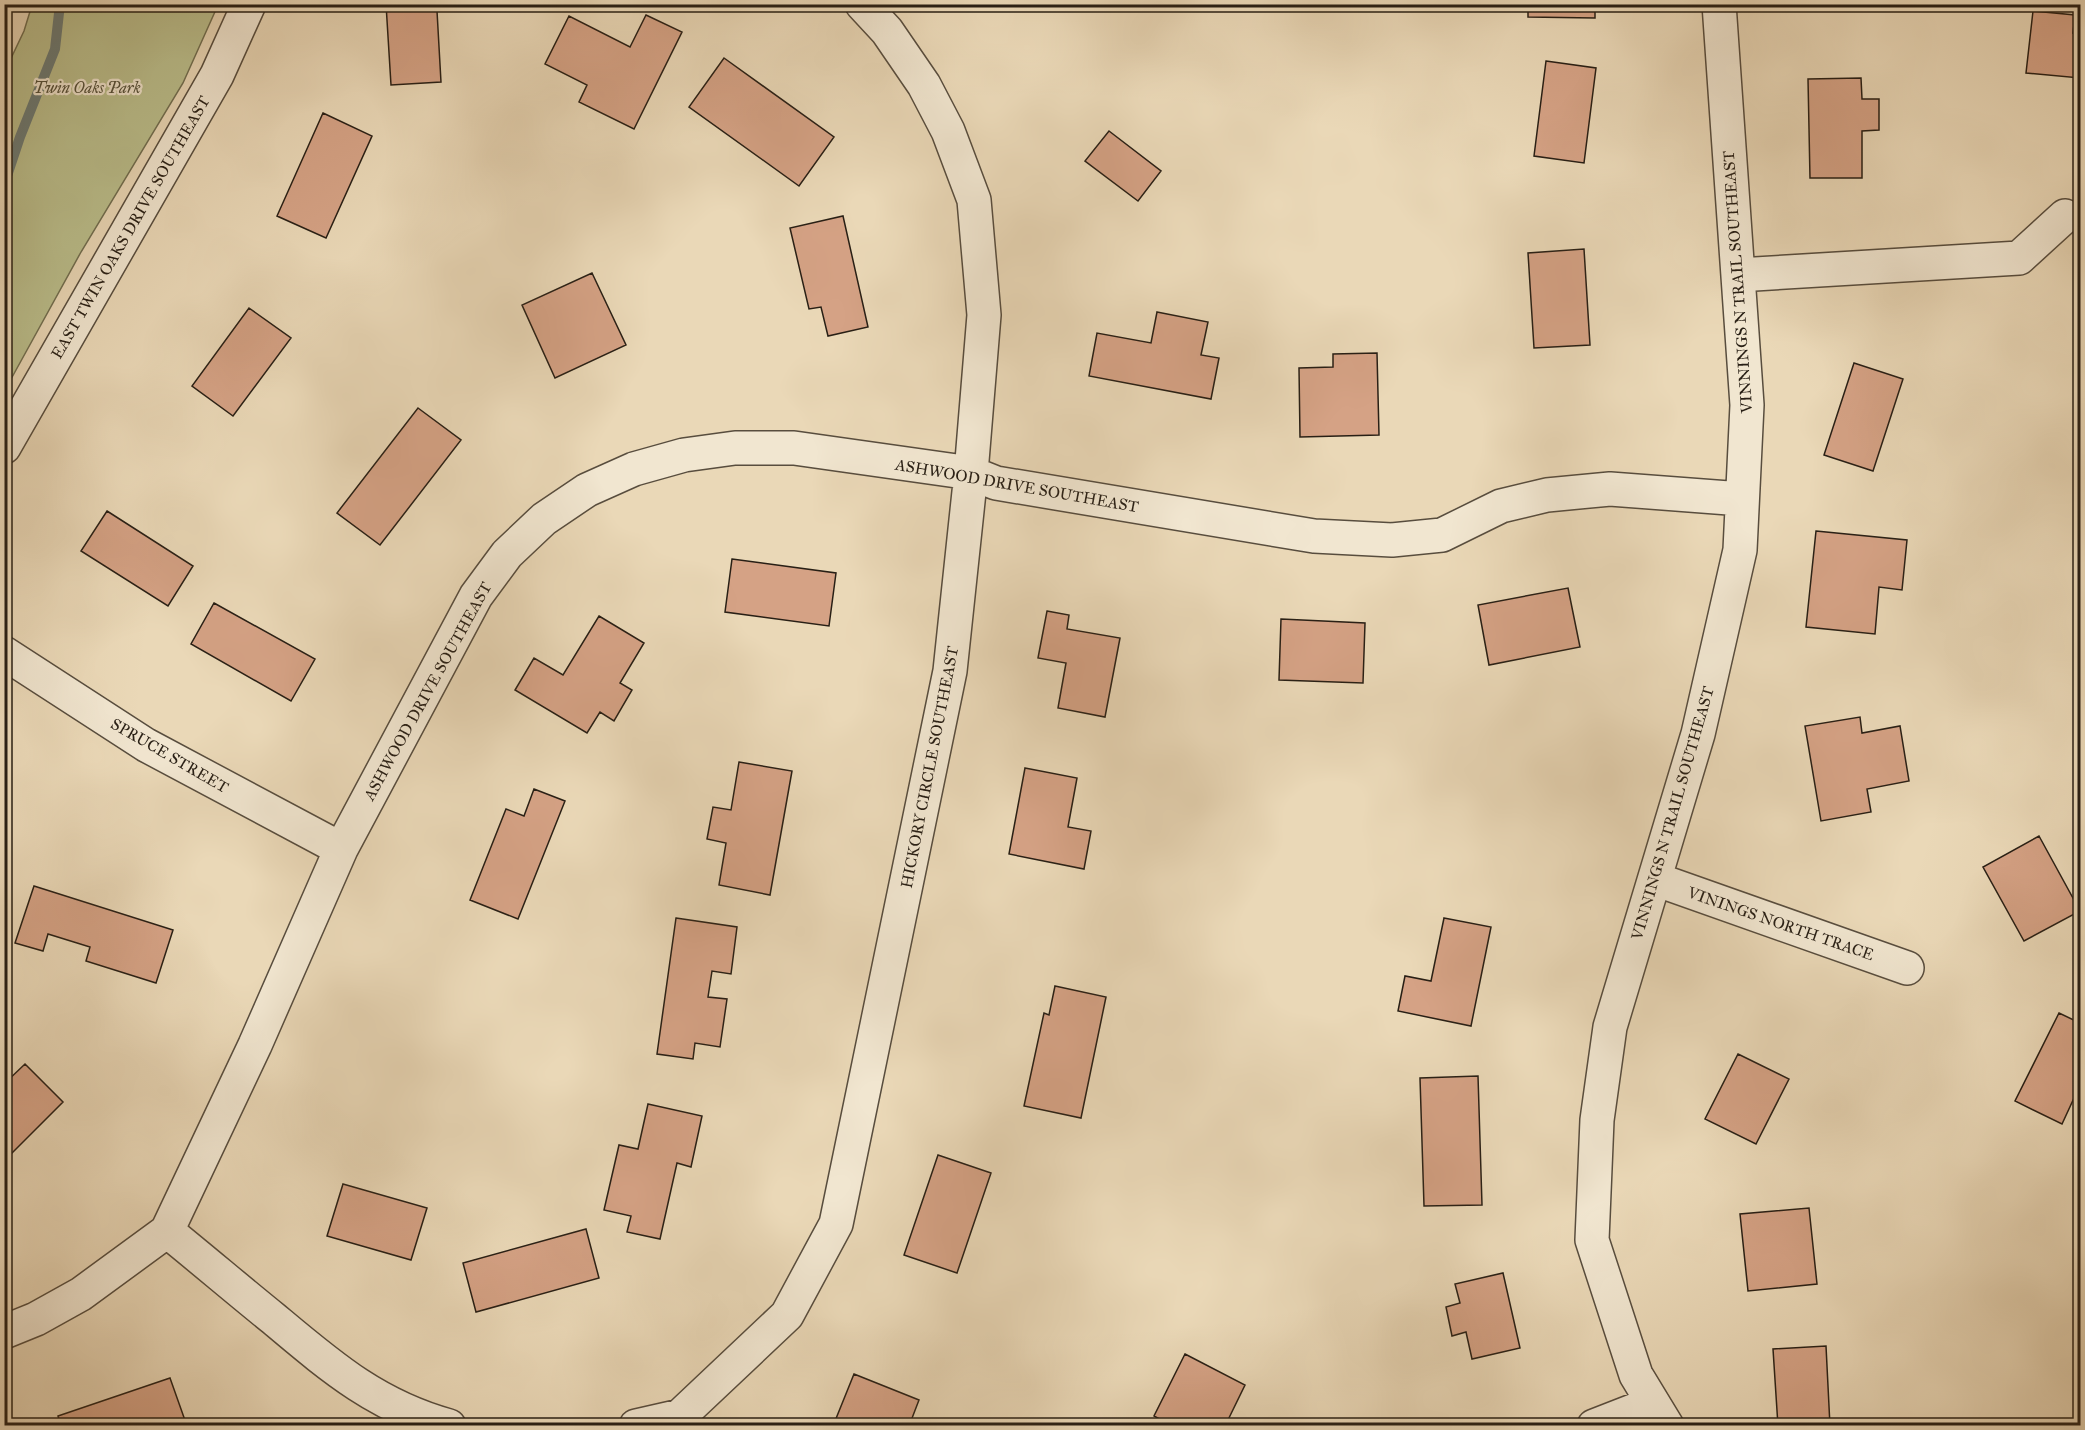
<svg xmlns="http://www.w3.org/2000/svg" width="2085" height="1430" font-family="'IM FELL Great Primer',serif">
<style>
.green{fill:#babe8c;stroke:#716e50;stroke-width:1.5}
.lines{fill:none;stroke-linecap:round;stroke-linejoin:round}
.stream{stroke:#6c7b76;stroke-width:10}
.building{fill:#d5a285;stroke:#281f15;stroke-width:1.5}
.street-casing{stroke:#584d3e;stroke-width:36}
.street{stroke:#f1e6d0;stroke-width:33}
.labels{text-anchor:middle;stroke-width:4.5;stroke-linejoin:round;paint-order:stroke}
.park-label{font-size:16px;font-style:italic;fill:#544f39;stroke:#f1e6d0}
.street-label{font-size:16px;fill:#281f15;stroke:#f1e6d0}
</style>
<rect width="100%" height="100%" fill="#ead8b7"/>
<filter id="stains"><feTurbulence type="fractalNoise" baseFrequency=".00333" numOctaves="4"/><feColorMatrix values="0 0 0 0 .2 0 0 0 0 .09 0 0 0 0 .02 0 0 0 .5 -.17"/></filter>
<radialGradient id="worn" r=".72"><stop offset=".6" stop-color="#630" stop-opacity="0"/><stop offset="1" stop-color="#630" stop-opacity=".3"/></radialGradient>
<!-- green -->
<path class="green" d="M32,5H218L183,83L81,252L5,390V71L24,31Z"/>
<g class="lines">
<!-- stream -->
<path class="stream" d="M4,185L20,137L55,49L60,4"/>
</g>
<!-- building -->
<path class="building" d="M386,4H458V10L437,11L441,82L391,85Z
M1528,4H1595V18L1528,17Z
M2033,11L2075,15L2073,33L2080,34V78L2026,73Z
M646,15L682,32L634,129L579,102L587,85L545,64L569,16L630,47Z
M724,58L834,137L799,186L689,107Z
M1546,61L1596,68L1584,163L1534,156Z
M1861,78L1862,99H1879V130L1862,131V178H1810L1808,79Z
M323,113L372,136L326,238L277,216Z
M1109,131L1161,171L1138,201L1085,161Z
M843,216L868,327L828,336L821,307L809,309L790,228Z
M1584,249L1590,345L1534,348L1528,253Z
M592,273L626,345L555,378L522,305Z
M249,308L291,338L233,416L192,386Z
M1157,312L1208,322L1201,355L1219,358L1211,399L1089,376L1097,333L1151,343Z
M1377,353L1379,435L1300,437L1299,368L1333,367V354Z
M1854,363L1903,379L1873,471L1824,455Z
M418,408L461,440L380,545L337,513Z
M107,511L193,566L168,606L81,551Z
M1816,531L1907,540L1902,590L1879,587L1875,634L1806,627Z
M732,559L836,573L829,626L725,612Z
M1568,588L1580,647L1489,665L1478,605Z
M214,603L315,659L291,701L191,644Z
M1047,611L1069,615L1067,629L1120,638L1105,717L1058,708L1066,663L1038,658Z
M599,616L644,643L620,683L632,690L614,721L600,712L587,733L515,690L534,658L563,675Z
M1281,619L1365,623L1363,683L1279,680Z
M1860,717L1862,733L1900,726L1909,781L1867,789L1871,812L1821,821L1805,726Z
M739,762L792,771L770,895L719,885L726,843L707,839L713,807L731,810Z
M1025,768L1077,778L1068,827L1091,831L1084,869L1009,854Z
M534,789L565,801L518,919L470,900L506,809L524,816Z
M2039,836L2080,911L2024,941L1983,867Z
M34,886L173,930L156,983L86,961L90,947L48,934L43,951L15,943Z
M676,918L737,927L731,974L712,971L708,997L727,999L720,1047L695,1043L693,1059L657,1054Z
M1444,918L1491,927L1471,1026L1398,1011L1405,976L1431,981Z
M1055,986L1106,997L1081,1118L1024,1106L1044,1013L1049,1015Z
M2059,1013L2080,1023V1085L2062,1124L2015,1101Z
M1738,1054L1789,1079L1756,1144L1705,1119Z
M25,1064L63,1102L4,1161V1084Z
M1478,1076L1482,1205L1424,1206L1420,1078Z
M648,1104L702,1116L691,1167L677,1163L660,1239L627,1232L631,1216L604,1210L619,1145L638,1149Z
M938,1155L991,1173L957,1273L904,1255Z
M343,1184L427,1208L411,1260L327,1236Z
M1809,1208L1817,1284L1748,1291L1740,1214Z
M586,1229L599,1278L476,1312L463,1263Z
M1503,1273L1520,1348L1472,1359L1466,1332L1452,1336L1446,1307L1460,1303L1455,1284Z
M1826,1346L1830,1426H1778L1773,1349Z
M1185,1354L1245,1385L1225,1426H1172L1154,1416Z
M854,1374L919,1400L909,1426H833Z
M170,1378L187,1426H61L58,1416Z"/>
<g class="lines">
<defs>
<path id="street" d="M1738,275L2019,258L2065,216
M4,447L217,75L249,4
M4,653L146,745L341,849
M1655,879L1907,968
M167,1231C203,1260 238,1290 274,1319C330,1366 376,1406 449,1426
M4,1332L36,1319L81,1294L167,1231L255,1045L341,849L476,596L507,554L544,519L587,490L634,469L684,455L735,448H794L971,473L996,483L1314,536L1392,540L1442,535L1501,506L1547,495L1610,489L1742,499
M636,1426L680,1416L787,1315L836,1224L950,671L971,473L984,315L974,200L948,131L924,85L887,31L862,4
M1594,1426L1653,1403
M1667,1426L1636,1375L1592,1240L1597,1120L1610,1027L1698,734L1740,550L1747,405L1719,4"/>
</defs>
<!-- street casing -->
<use href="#street" class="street-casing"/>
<!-- street -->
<use href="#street" class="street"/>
</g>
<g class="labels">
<!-- park labels -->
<g class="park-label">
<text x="87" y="93">Twin Oaks Park</text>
</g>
<!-- street labels -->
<g class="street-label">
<text transform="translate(130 227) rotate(-60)" y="6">EAST TWIN OAKS DRIVE SOUTHEAST</text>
<text transform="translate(1737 282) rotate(-94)" y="6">VINNINGS N TRAIL SOUTHEAST</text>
<text transform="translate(1017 485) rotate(10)" y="6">ASHWOOD DRIVE SOUTHEAST</text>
<text transform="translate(427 691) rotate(-61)" y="6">ASHWOOD DRIVE SOUTHEAST</text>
<text transform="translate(170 755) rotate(30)" y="6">SPRUCE STREET</text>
<text transform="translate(929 767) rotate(-79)" y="6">HICKORY CIRCLE SOUTHEAST</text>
<text transform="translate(1672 813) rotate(-74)" y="6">VINNINGS N TRAIL SOUTHEAST</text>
<text transform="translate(1781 923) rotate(19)" y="6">VININGS NORTH TRACE</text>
</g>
</g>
<!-- margin -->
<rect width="2085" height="1430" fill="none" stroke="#ead8b7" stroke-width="24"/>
<rect x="6" y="6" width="2073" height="1418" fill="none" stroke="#281f15" stroke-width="3"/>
<rect x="12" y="12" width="2061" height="1406" fill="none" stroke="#281f15" stroke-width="1.5"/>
<rect width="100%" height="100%" filter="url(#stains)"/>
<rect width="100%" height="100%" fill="url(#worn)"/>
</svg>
